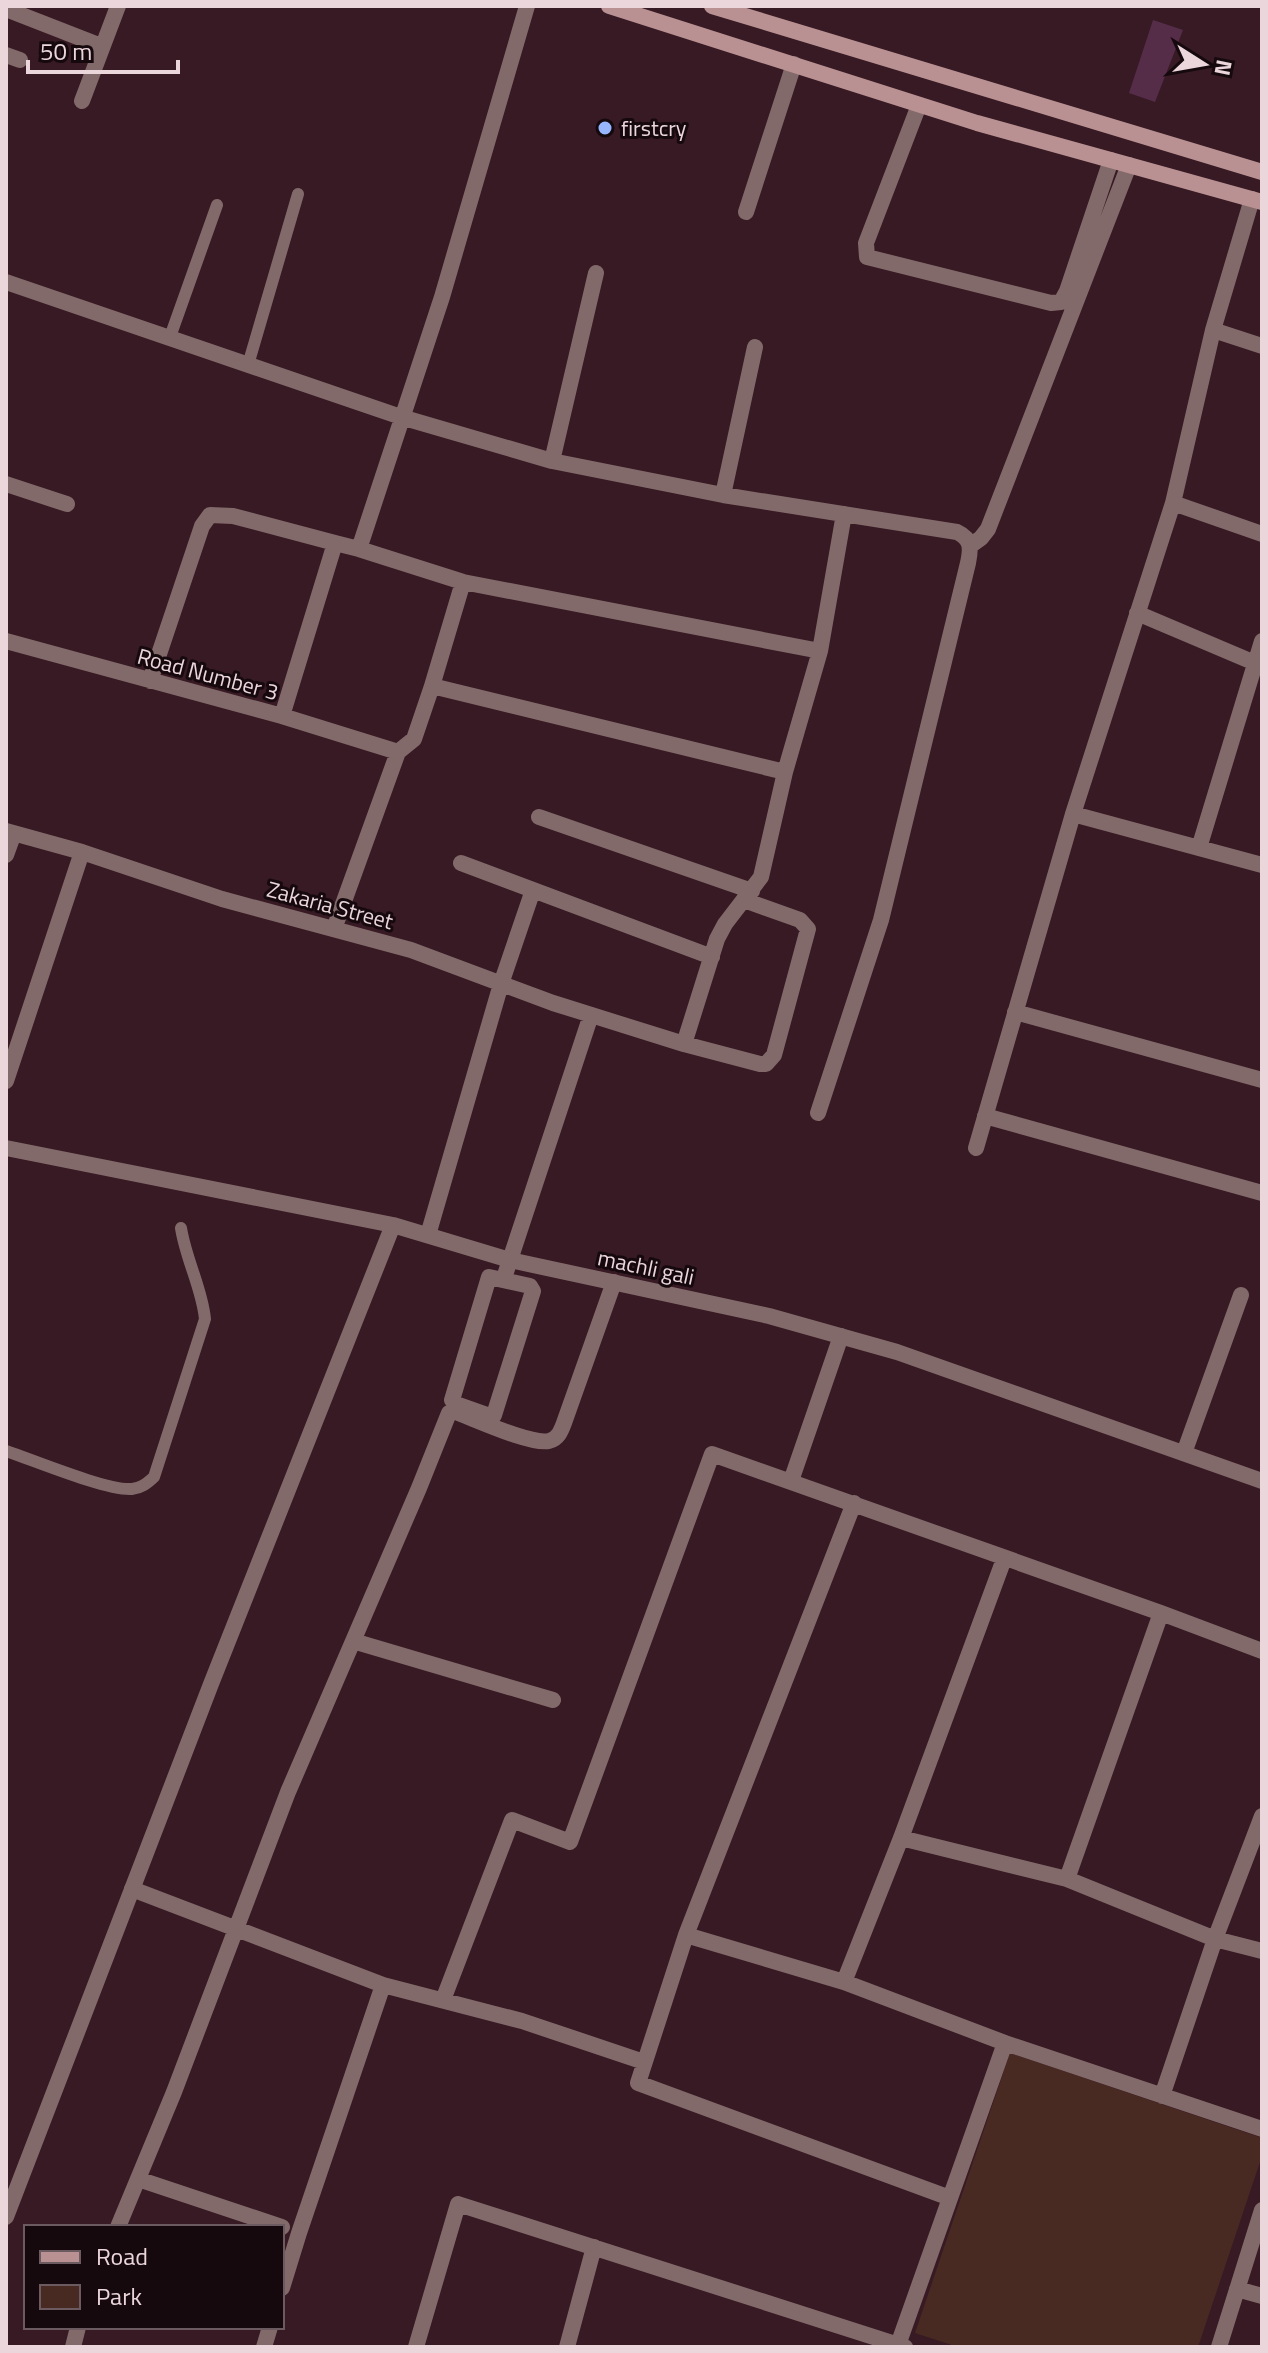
<svg xmlns="http://www.w3.org/2000/svg" width="1268" height="2353" font-family="'Titillium Web',sans-serif">
<style>
.green{fill:#492a22}
.building{fill:#562d49}
.lines{fill:none;stroke-linecap:round;stroke-linejoin:round}
.service{stroke:#836a6a;stroke-width:12}
.minor{stroke:#836a6a;stroke-width:16}
.tertiary{stroke:#836a6a;stroke-width:16}
.secondary{stroke:#b99192;stroke-width:16}
.poi-dot{fill:#97b6fd;stroke:#16090e;stroke-width:3}
.labels{text-anchor:middle;stroke-width:6;stroke-linejoin:round;paint-order:stroke}
.poi-label{font-size:22px;fill:#ebd6dc;stroke:#16090e;text-anchor:start}
.street-label{font-size:22px;fill:#ebd6dc;stroke:#16090e}
</style>
<rect width="100%" height="100%" fill="#371a24"/>
<!-- green -->
<path class="green" d="M1010,2053L1262,2138V2156L1198,2347H958L915,2333Z"/>
<!-- building -->
<path class="building" d="M1153,20L1183,30L1155,102L1129,93Z"/>
<g class="lines">
<!-- service -->
<path class="service" d="M170,337L217,205
M248,365L298,194
M6,1451C33,1460 107,1491 132,1489C142,1488 147,1483 154,1477L205,1319C202,1288 186,1260 181,1228"/>
<!-- minor -->
<path class="minor" d="M6,9L101,46
M6,55L20,60
M82,101L118,6
M919,105L866,243L867,257L1051,303L1061,302L1067,291L1111,160
M746,212L794,64
M6,282L401,417L552,461L723,495L957,532C972,539 971,549 968,563L881,920L818,1113
M1213,330L1262,346
M552,461L596,273
M6,484L67,504
M723,495L755,347
M1173,503L1262,534
M970,546L981,538L988,529L1129,165
M1137,613L1255,663
M6,641L282,716L398,752
M820,651L844,514
M150,681L202,526L210,515L233,516L335,543
M432,686L463,582
M282,716L335,543L359,549L442,297L527,6
M1073,814L1262,865
M539,817L752,891
M6,831L82,852L222,899L411,950L553,1003L684,1044L760,1064H766L774,1055L808,929L800,920L744,900
M1199,848L1262,641
M6,855L14,833
M461,863L712,957
M334,929L398,752L414,739L432,686L785,772L820,651L463,582L359,549
M1015,1012L1262,1080
M684,1044L717,939L725,924L761,877L785,772
M6,1081L82,852
M985,1116L1262,1193
M976,1148L1073,814L1173,503L1213,330L1252,199
M428,1235L501,984L533,890
M506,1272L591,1015
M489,1277L530,1286L533,1291L494,1415L490,1416L456,1404L452,1400Z
M1184,1453L1241,1295
M791,1481L841,1336
M854,1503L686,1935L638,2083L950,2198
M353,1641L553,1700
M901,1838L1067,1879L1215,1939L1262,1951
M1067,1879L1161,1613
M132,1889L383,1985L522,2021L644,2062
M686,1935L844,1982L1005,2043
M844,1982L901,1838L1004,1559
M443,2000L512,1820L570,1842L712,1454L1161,1613L1262,1651
M1162,2096L1215,1939L1262,1816
M138,2179L282,2227
M118,2227L174,2092L288,1792L419,1488L449,1413L453,1411C473,1418 530,1445 549,1441C558,1439 561,1431 564,1423L614,1282
M282,2288L299,2233L383,1985
M1237,2289L1262,2296
M898,2345L1005,2043L1262,2129
M73,2347L78,2327
M264,2347L270,2327
M416,2347L458,2204L905,2347
M567,2347L594,2247
M1219,2347L1262,2210"/>
<!-- tertiary -->
<path class="tertiary" d="M6,1148L393,1225L510,1260L769,1316L897,1352L1262,1481
M6,2217L211,1684L393,1225"/>
<!-- secondary -->
<path class="secondary" d="M609,6L977,123L1262,202
M712,6L1262,172"/>
</g>
<!-- markers -->
<circle class="poi-dot" cx="605" cy="128" r="8"/>
<g class="labels">
<!-- poi labels -->
<g class="poi-label">
<text x="621" y="136">firstcry</text>
</g>
<!-- street labels -->
<g class="street-label">
<text transform="translate(208 674) rotate(15)" y="8">Road Number 3</text>
<text transform="translate(330 905) rotate(15)" y="8">Zakaria Street</text>
<text transform="translate(646 1267) rotate(12)" y="8">machli gali</text>
</g>
</g>
<!-- border -->
<rect width="1268" height="2353" fill="none" stroke="#ebd6dc" stroke-width="16"/>
<!-- legend -->
<rect x="24" y="2225" width="260" height="104" fill="#16090e" stroke="#6b5b60" stroke-width="2"/>
<rect x="40" y="2251" width="40" height="12" fill="#b99192" stroke="#6b5b60" stroke-width="2"/>
<text x="96" y="2265" font-size="24" fill="#ebd6dc">Road</text>
<rect x="40" y="2285" width="40" height="24" fill="#492a22" stroke="#6b5b60" stroke-width="2"/>
<text x="96" y="2305" font-size="24" fill="#ebd6dc">Park</text>
<!-- north arrow -->
<g transform="translate(1204 64) rotate(101)" stroke="#16090e" stroke-width="6" paint-order="stroke">
<path d="M0-6L14 30L0 20L-14 30Z" fill="#ebd6dc"/>
<text y="-12" font-size="22" font-weight="bold" text-anchor="middle" fill="#ebd6dc">N</text>
</g>
<!-- scale -->
<path d="M28 60v12h150v-12" fill="none" stroke="#ebd6dc" stroke-width="4"/>
<text x="40" y="60" font-size="24" fill="#ebd6dc" stroke="#16090e" stroke-width="6" paint-order="stroke">50 m</text>
</svg>
